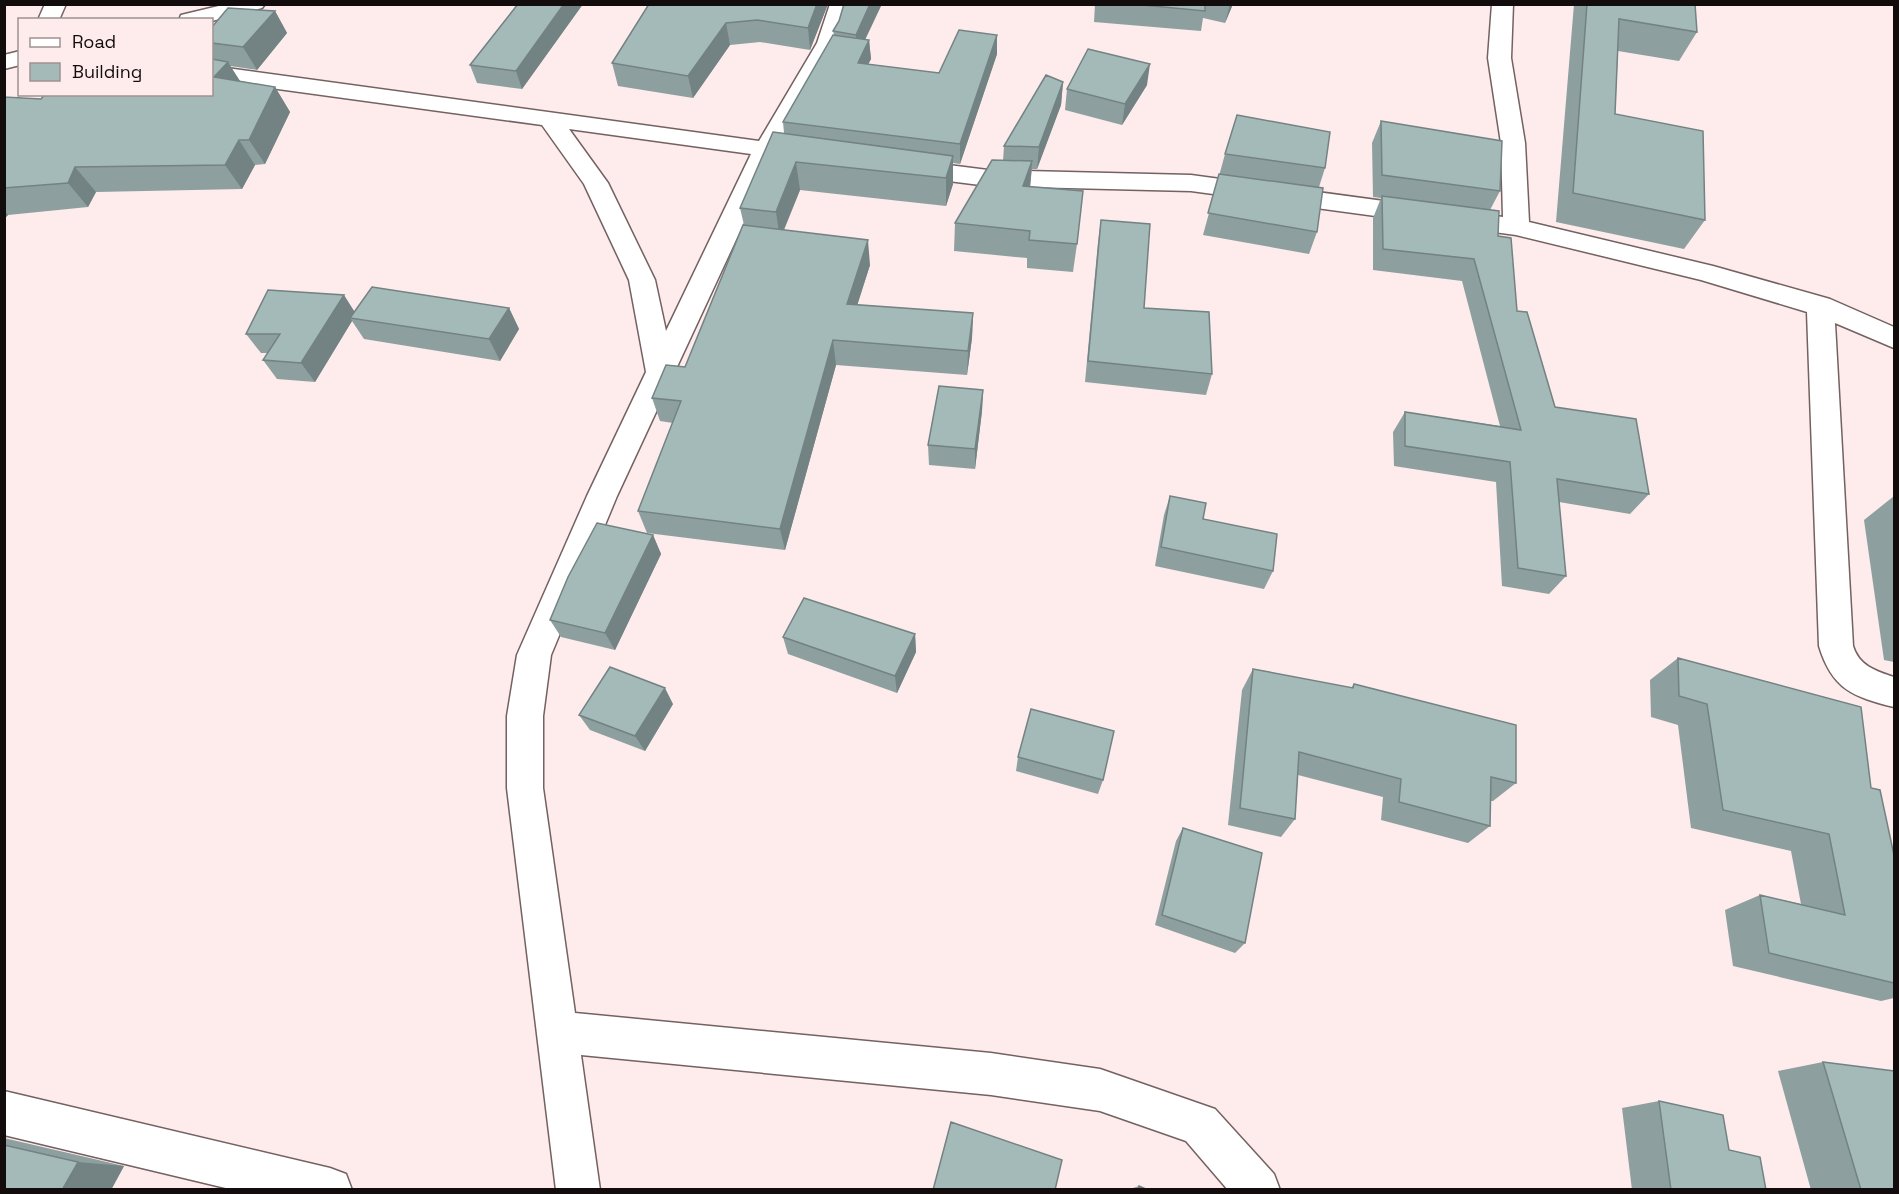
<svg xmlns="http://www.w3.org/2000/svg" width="1899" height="1194" font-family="'Space Grotesk',sans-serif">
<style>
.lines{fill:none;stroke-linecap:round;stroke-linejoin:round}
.street-casing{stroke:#746161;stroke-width:3}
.secondary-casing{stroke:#746161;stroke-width:3}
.street{fill:#fff;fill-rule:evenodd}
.secondary{fill:#fff;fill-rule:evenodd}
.wall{fill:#8da09f}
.shaded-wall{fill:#738282}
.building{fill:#a4bab9;stroke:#738282;stroke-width:1.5}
</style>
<rect width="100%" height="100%" fill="#feebeb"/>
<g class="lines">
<defs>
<path id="street" d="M45,4H66L59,20H38Z
M830,4H851L839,43L781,144L819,150L822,155L819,160L810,162L774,158L617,496L551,655L543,716V788L575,1013L991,1053L1100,1069L1215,1109L1274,1174L1280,1190H1228L1186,1141L1100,1111L991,1095L581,1055L600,1190H556L507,788V716L517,655L587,496L646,372L629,280L584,184L542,125L212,80V66L759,141L817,43ZM569,129L751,154L666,331L655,280L608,183Z
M1492,4H1513L1511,58L1525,143L1529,222L1713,266L1830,299L1894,327V348L1835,323L1853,646C1859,666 1876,671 1894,677V707C1853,697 1832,689 1819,646L1807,312L1701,280L1516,235L1191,191L988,186L909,176L900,173L897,168L900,163L909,160L988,170L1191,175L1503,217L1501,143L1488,58Z
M4,1091L330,1168L346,1174L352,1190H234L4,1135Z"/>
<path id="secondary" d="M227,4H265L262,8L212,21L179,20L181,15Z
M20,51V65L4,69V55Z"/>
</defs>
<!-- street casing -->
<use href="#street" class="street-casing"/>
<!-- secondary casing -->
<use href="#secondary" class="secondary-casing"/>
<!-- street -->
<use href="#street" class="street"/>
<!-- secondary -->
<use href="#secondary" class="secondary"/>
</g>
<!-- wall -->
<path class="wall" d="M518,4H583L522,89L477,83L470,65Z
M649,4H828L810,50L760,42L730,45L693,98L618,86L612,63Z
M1095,4H1233L1225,23L1203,18L1201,31L1094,22Z
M1574,4H1695L1697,32L1679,61L1618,51L1615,114L1705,220L1684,249L1556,222Z
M275,11L287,33L257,70L230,66L240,81L275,87L290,112L265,164L255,165L242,189L96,192L88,207L8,215L4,219V97L41,99L212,94V27Z
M839,21L866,39L869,40L871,59L868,64L939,73L997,54L960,164L953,163V184L946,206L800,190L784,230L870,265L857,305L973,313L972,338L967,375L836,365L785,550L647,533L638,511L673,423L660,421L652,398L685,367L744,225L740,208L784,133L783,122L834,35L833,31Z
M1063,82L1061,105L1037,169H1032L1030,186L1077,244L1073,272L1027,268V258L954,251L955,223L1003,161L1004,146Z
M1147,85L1122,125L1065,110L1067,89Z
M1381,121L1500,191L1490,210L1498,236L1517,311L1555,407L1649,494L1630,514L1559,502L1566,576L1549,594L1502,586L1496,482L1394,466L1393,432L1405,412L1500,426L1462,281L1373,270V218L1381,198L1373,197L1372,143Z
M1225,154L1325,168L1319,187L1317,232L1309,254L1203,235Z
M1101,220L1144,308L1212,374L1206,395L1085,382L1098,242Z
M509,308L519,329L500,361L364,339L352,321L315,382L277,379L263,360L268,353H261L246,334L355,311Z
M983,390L982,411L975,469L929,465L928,445Z
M1170,496L1273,571L1264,589L1155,566L1164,515Z
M1894,496V662L1884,660L1864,520Z
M653,535L661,554L615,650L561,637L550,620Z
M915,634L916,652L897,693L788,654L783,637Z
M1678,658L1871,788L1894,855V998L1881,1001L1733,966L1725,910L1760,895L1801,904L1791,851L1691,828L1678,725L1651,717L1650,680Z
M1253,669L1351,688L1354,684L1516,783L1493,801H1491L1490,826L1468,843L1381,820L1383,797L1298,775L1295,819L1281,837L1228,825L1242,690Z
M673,704L645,751L590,730L579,715Z
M1018,757L1103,780L1098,794L1016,771Z
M1183,828L1245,943L1235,953L1155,925L1176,841Z
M1823,1062L1894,1190H1811L1778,1071Z
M1659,1101L1729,1150L1766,1190H1632L1622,1108Z
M4,1138L124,1166L111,1190H4Z
M1139,1186L1148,1190H1127Z"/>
<!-- shaded-wall -->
<path class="shaded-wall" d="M564,4H583L522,89L516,71Z
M817,4H828L810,50L808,28Z
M870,4H882L857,57L856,35Z
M1230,4H1233L1225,23Z
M275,11L287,33L257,70L243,47Z
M726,23L730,45L693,98L688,76Z
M997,35V54L960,164V144Z
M869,40L871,59L859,82L858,63Z
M228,62L243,86L214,77Z
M1150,64L1147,85L1122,125L1125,104Z
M1063,82L1061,105L1037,169L1039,147Z
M275,87L290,112L265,164L249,140Z
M239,140L255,165L242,189L225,165Z
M953,156V184L946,206V178Z
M1032,161L1030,189L1023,186Z
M796,162L800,190L780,239L776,212Z
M75,167L96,192L88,207L68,183Z
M4,210L8,215L4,219Z
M868,240L870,265L850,328L847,304Z
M344,295L356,314L350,318L352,321L315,382L301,363Z
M509,308L519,329L500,361L489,339Z
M973,313L972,338L967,375L968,351Z
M833,340L836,365L785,550L780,529Z
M983,390L982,411L975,469V449Z
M653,535L661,554L615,650L605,633Z
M915,634L916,652L897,693L895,676Z
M665,688L673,704L645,751L635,736Z
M78,1162L124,1166L111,1190H62Z"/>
<!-- building -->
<path class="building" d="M518,4H564L516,71L470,65Z
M649,4H817L808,28L757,20L726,23L688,76L612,63Z
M844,4H870L856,35L833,31L839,21Z
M1132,4H1205V11Z
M1587,4H1695L1697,32L1619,19L1615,114L1703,131L1705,220L1573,193Z
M228,8L275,11L243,47L212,43V27Z
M959,30L997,35L960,144L783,122L833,35L869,40L858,63L939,73Z
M1088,49L1150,64L1125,104L1067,89Z
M212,59L228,62L214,77L275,87L249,140H239L225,165L75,167L68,183L4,188V97L41,99L45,94H212Z
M1046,75L1063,82L1039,147L1004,146Z
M1237,115L1330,132L1325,168L1225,154Z
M1381,121L1502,141L1500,191L1382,175Z
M773,132L953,156L946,178L796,162L776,212L740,208Z
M992,160L1032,161L1023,186L1083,191L1077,244L1029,240L1030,231L955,223Z
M1219,174L1323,188L1317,232L1208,213Z
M1382,196L1499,211L1498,236L1511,238L1517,311L1527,312L1555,407L1636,419L1649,494L1557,479L1566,576L1518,568L1510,462L1405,446V412L1521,430L1474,259L1383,249Z
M1101,220L1150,224L1144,308L1209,312L1212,374L1088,361Z
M743,225L868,240L847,304L973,313L968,351L833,340L780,529L638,511L681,401L652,398L666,365L685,367Z
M372,287L509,308L489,339L350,318Z
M268,290L344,295L301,363L263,360L280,334H246Z
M939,386L983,390L975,449L928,445Z
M1170,496L1206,503L1203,519L1277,534L1273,571L1161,547Z
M597,523L653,535L605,633L550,620L568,577Z
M804,598L915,634L895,676L783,637Z
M1678,658L1861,707L1871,788L1880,790L1894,855V983L1769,953L1760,895L1845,915L1829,834L1723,810L1707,704L1679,696Z
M610,667L665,688L635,736L579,715Z
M1253,669L1353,688L1354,684L1516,725V783L1491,777L1490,826L1399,802L1401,779L1299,752L1295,819L1240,808Z
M1031,709L1114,731L1103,780L1018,757Z
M1183,828L1262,853L1245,943L1162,915Z
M1823,1062L1894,1071V1190H1861Z
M1659,1101L1723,1115L1729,1150L1760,1157L1766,1190H1671Z
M951,1122L1062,1160L1055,1190H933Z
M4,1145L78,1162L62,1190H4Z
M1139,1186L1148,1190H1138Z"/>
<!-- border -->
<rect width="1899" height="1194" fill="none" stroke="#130c0c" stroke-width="12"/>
<!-- legend -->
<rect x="18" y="18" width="195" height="78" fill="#feebeb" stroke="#a09292" stroke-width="1.5"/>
<rect x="30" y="38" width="30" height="9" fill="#ffffff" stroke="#a09292" stroke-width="1.5"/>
<text x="72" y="48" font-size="18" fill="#130c0c">Road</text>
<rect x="30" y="63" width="30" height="18" fill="#a4bab9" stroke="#a09292" stroke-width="1.5"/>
<text x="72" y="78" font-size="18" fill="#130c0c">Building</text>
</svg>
